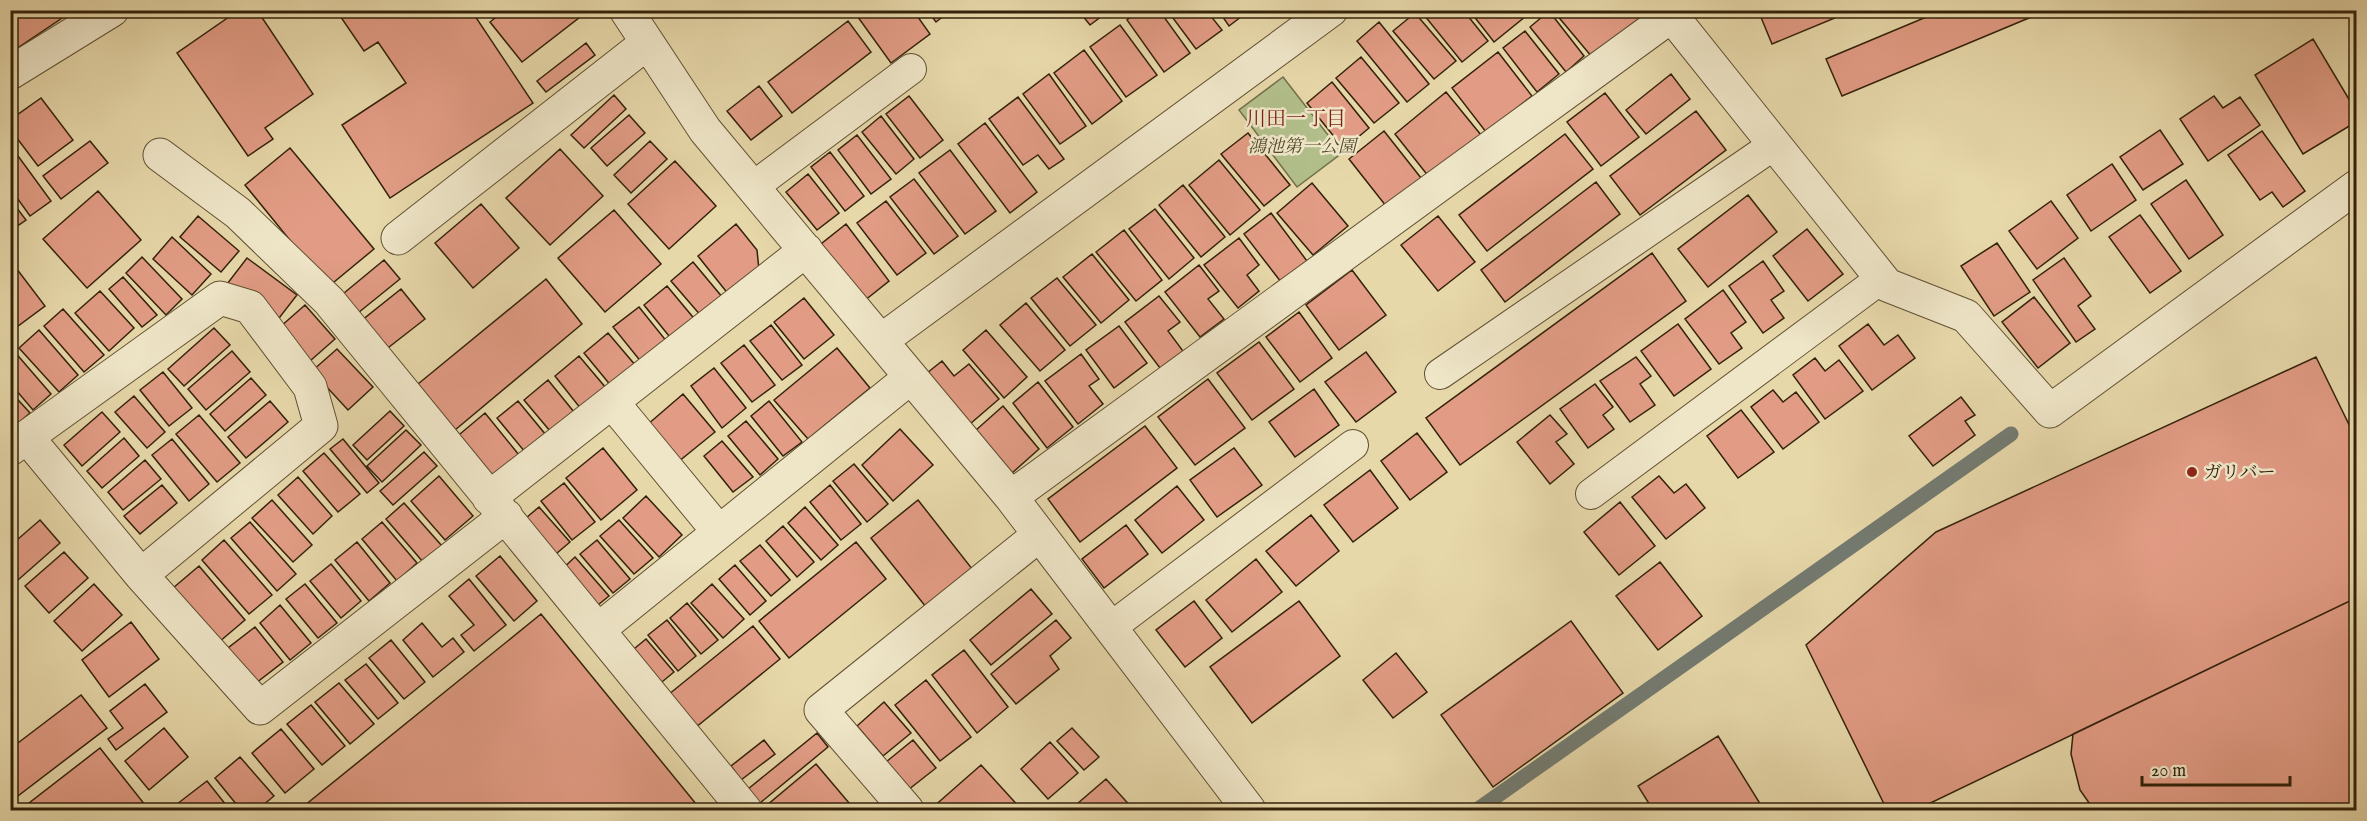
<svg xmlns="http://www.w3.org/2000/svg" width="2367" height="821" font-family="'IM FELL English','Noto Serif JP',serif">
<style>
.green{fill:#b2bf8b;stroke:#72704a;stroke-width:1.5}
.lines{fill:none;stroke-linecap:round;stroke-linejoin:round}
.stream{stroke:#737b71;stroke-width:15}
.building{fill:#e29c85;stroke:#33220a;stroke-width:1.5}
.service-casing{stroke:#605032;stroke-width:32}
.minor-casing{stroke:#605032;stroke-width:35}
.tertiary-casing{stroke:#605032;stroke-width:35}
.service{stroke:#efe6c8;stroke-width:30}
.minor{stroke:#efe6c8;stroke-width:33}
.tertiary{stroke:#efe6c8;stroke-width:33}
.poi-dot{fill:#8f2418;stroke:#efe6c8;stroke-width:2}
.labels{text-anchor:middle;stroke-width:5;stroke-linejoin:round;paint-order:stroke}
.park-label{font-size:18px;font-style:italic;fill:#53492a;stroke:#efe6c8}
.poi-label{font-size:18px;fill:#33220a;stroke:#efe6c8;text-anchor:start}
.neighbourhood-label{font-size:20px;fill:#7a1f14;stroke:#efe6c8}
</style>
<rect width="100%" height="100%" fill="#e7d8aa"/>
<filter id="stains"><feTurbulence type="fractalNoise" baseFrequency=".00333" numOctaves="4"/><feColorMatrix values="0 0 0 0 .2 0 0 0 0 .09 0 0 0 0 .02 0 0 0 .5 -.17"/></filter>
<radialGradient id="worn" r=".72"><stop offset=".6" stop-color="#630" stop-opacity="0"/><stop offset="1" stop-color="#630" stop-opacity=".3"/></radialGradient>
<!-- green -->
<path class="green" d="M1283,77L1342,153L1297,187L1239,110Z"/>
<g class="lines">
<!-- stream -->
<path class="stream" d="M1477,810L2011,434"/>
</g>
<!-- building -->
<path class="building" d="M10,10H74L10,53Z
M239,10H257L313,94L265,128L273,139L248,156L177,53Z
M336,10H471L533,103L390,198L342,125L406,83L378,42L364,51Z
M505,10H575L580,17L522,62L490,22Z
M858,10H913L930,34L891,63L855,13Z
M927,10H951L936,22Z
M1078,10H1110L1090,25Z
M1139,10H1159L1190,53L1164,72L1127,20Z
M1167,10H1206L1222,30L1196,49Z
M1218,10H1250L1229,26Z
M1420,10H1463L1488,41L1462,62Z
M1469,10H1521L1526,16L1494,42Z
M1561,10H1637L1642,16L1592,57L1556,14Z
M1758,10H1854L1772,44Z
M1943,10H2048L1842,96L1826,59Z
M1549,11L1584,56L1566,72L1530,27Z
M1415,13L1456,61L1434,79L1393,31Z
M848,21L871,52L792,113L768,82Z
M1379,22L1429,84L1407,102L1357,41Z
M1120,25L1157,75L1126,97L1090,47Z
M1525,31L1559,74L1537,92L1503,48Z
M2313,39L2356,111V122L2303,154L2255,75Z
M586,43L595,55L546,92L537,81Z
M1084,50L1122,101L1092,124L1054,73Z
M1498,52L1532,96L1486,132L1452,88Z
M1361,57L1399,103L1374,123L1336,78Z
M1049,74L1086,126L1060,144L1023,94Z
M1671,74L1690,99L1646,134L1626,110Z
M1332,82L1369,128L1344,149L1307,103Z
M759,86L782,116L751,140L727,111Z
M1446,92L1481,135L1429,177L1395,134Z
M1605,93L1639,137L1601,166L1567,122Z
M614,95L626,109L584,148L571,135Z
M909,96L943,140L920,158L886,114Z
M2214,96L2223,108L2240,97L2260,125L2208,161L2180,119Z
M1018,97L1064,159L1049,169L1038,155L1023,165L989,119Z
M41,98L73,140L38,166L10,129V120Z
M1696,111L1726,150L1640,215L1610,176Z
M629,115L645,133L607,166L591,148Z
M881,116L914,159L896,174L862,132Z
M985,123L1037,192L1010,213L958,144Z
M2160,130L2183,164L2143,190L2120,157Z
M1384,131L1421,178L1386,206L1349,159Z
M2262,131L2305,191L2283,207L2272,192L2260,200L2228,155Z
M1248,133L1290,185L1264,206L1221,154Z
M1565,134L1593,169L1487,251L1459,215Z
M857,135L891,179L871,194L838,150Z
M90,141L108,163L61,199L43,176Z
M650,141L667,159L631,193L614,175Z
M10,145L51,201L30,216L10,188Z
M290,148L374,249L328,287L245,185Z
M560,149L603,196L550,245L506,198Z
M950,150L996,211L965,234L919,173Z
M830,152L864,196L845,211L811,167Z
M1219,160L1260,210L1230,235L1189,185Z
M675,161L716,206L669,249L628,204Z
M2112,164L2136,200L2091,231L2067,195Z
M808,174L839,213L817,230L786,192Z
M914,179L958,236L934,254L890,197Z
M2186,180L2223,235L2189,259L2151,204Z
M1596,182L1620,214L1505,302L1481,270Z
M1312,183L1348,226L1313,255L1277,213Z
M1183,185L1225,237L1201,257L1159,205Z
M98,191L141,240L87,288L43,239Z
M1748,195L1777,232L1708,287L1678,249Z
M10,199L26,220L10,231Z
M886,201L926,253L897,275L857,223Z
M2051,201L2078,238L2037,269L2009,231Z
M481,204L519,248L473,288L435,243Z
M1155,209L1194,258L1169,279L1129,229Z
M614,210L661,264L605,312L558,258Z
M1271,213L1307,261L1281,282L1244,234Z
M2140,215L2181,271L2150,293L2109,237Z
M198,216L239,251L221,272L180,237Z
M1438,216L1475,262L1438,291L1401,245Z
M736,224L757,250L759,270L729,295L698,256Z
M846,224L889,281L864,301L821,244Z
M1807,229L1843,274L1808,301L1773,256Z
M1124,230L1162,280L1136,301L1096,252Z
M172,237L211,274L192,295L153,259Z
M1239,238L1259,265L1247,275L1259,291L1238,308L1204,265Z
M1997,243L2030,292L1994,316L1961,266Z
M1652,253L1686,301L1460,465L1426,418Z
M1092,254L1129,300L1101,323L1063,277Z
M142,257L182,299L166,315L126,273Z
M247,258L297,295L276,322L227,284Z
M2064,258L2091,296L2078,306L2095,329L2076,342L2033,280Z
M10,260L45,306L10,332Z
M384,260L400,279L353,317L338,298Z
M1763,261L1784,291L1771,300L1784,318L1763,333L1729,286Z
M693,262L723,298L702,317L671,281Z
M1199,265L1219,291L1208,299L1224,319L1200,337L1165,292Z
M1352,270L1386,315L1339,350L1306,305Z
M123,277L157,315L142,327L109,289Z
M1057,278L1096,325L1070,346L1031,298Z
M546,279L582,324L455,430L418,384Z
M667,286L697,322L673,341L644,305Z
M401,289L425,319L384,351L361,321Z
M1723,290L1746,322L1731,333L1742,348L1719,364L1685,319Z
M100,291L134,328L109,351L75,313Z
M1159,296L1180,322L1168,331L1183,351L1160,368L1125,322Z
M2034,297L2070,343L2038,368L2002,322Z
M804,298L834,335L804,359L774,322Z
M1026,303L1065,350L1040,371L1000,325Z
M305,305L335,339L310,361L280,327Z
M639,307L668,343L642,363L613,327Z
M63,309L104,355L84,372L44,326Z
M1299,312L1332,358L1300,382L1266,337Z
M1678,324L1711,369L1674,396L1641,351Z
M1868,324L1884,345L1898,335L1915,358L1872,390L1839,346Z
M771,325L802,365L782,380L750,341Z
M1119,326L1147,363L1114,388L1086,350Z
M214,328L230,345L184,386L168,369Z
M39,330L78,375L59,392L19,348Z
M986,330L1027,377L1004,398L963,350Z
M608,333L636,366L612,387L584,353Z
M1259,342L1294,389L1252,420L1217,373Z
M744,345L775,385L752,402L721,363Z
M837,348L870,388L808,439L774,400Z
M337,349L373,387L348,410L312,371Z
M13,350L51,394L33,410L10,383V352Z
M232,351L250,372L206,410L188,389Z
M1366,352L1396,392L1356,422L1325,382Z
M1081,354L1099,379L1089,386L1103,404L1078,424L1045,381Z
M579,356L606,388L581,409L555,376Z
M1636,357L1651,376L1640,384L1655,405L1630,422L1600,381Z
M2316,357L2356,439V598L1916,810H1887L1806,645L1936,532Z
M1815,358L1825,371L1839,360L1863,391L1825,419L1793,375Z
M942,361L954,376L969,364L999,399L970,424L927,373Z
M714,368L746,408L722,428L691,386Z
M163,372L192,408L169,426L140,390Z
M251,378L266,395L225,431L210,414Z
M1208,379L1245,428L1195,465L1158,417Z
M548,380L574,412L550,431L524,400Z
M1038,382L1073,427L1047,448L1013,403Z
M1595,384L1613,407L1603,415L1614,429L1588,448L1560,409Z
M1314,389L1339,425L1295,457L1269,422Z
M1773,390L1783,402L1796,392L1819,422L1783,449L1751,407Z
M10,391L30,413L10,430Z
M683,394L715,432L678,462L647,425Z
M134,396L165,432L147,448L115,412Z
M1961,397L1975,415L1965,421L1975,435L1933,466L1909,436Z
M270,401L288,422L246,458L228,437Z
M518,401L546,435L525,452L497,418Z
M769,401L802,442L783,456L751,416Z
M1003,406L1039,449L1011,474L975,431Z
M1741,410L1774,452L1738,478L1707,436Z
M390,411L404,426L367,460L353,445Z
M102,412L120,432L82,466L64,445Z
M485,413L519,455L488,481L454,439Z
M199,415L240,463L217,482L176,434Z
M1550,415L1567,434L1556,442L1574,464L1550,484L1517,442Z
M746,421L778,459L760,475L728,436Z
M1145,426L1177,468L1080,542L1048,499Z
M900,429L933,465L893,501L862,465Z
M406,430L421,445L382,482L367,466Z
M1417,433L1447,472L1410,500L1381,461Z
M124,438L139,456L102,488L87,471Z
M172,439L209,484L189,501L152,455Z
M343,439L379,483L367,493L330,449Z
M722,441L753,477L733,492L704,456Z
M603,448L637,490L601,520L566,478Z
M1234,448L1262,485L1217,517L1190,480Z
M424,452L437,466L393,505L380,491Z
M324,453L360,494L338,512L303,471Z
M145,460L161,479L123,510L108,492Z
M854,464L888,504L867,522L833,481Z
M1370,470L1398,508L1353,542L1324,505Z
M439,476L473,516L445,540L411,501Z
M1659,476L1674,493L1686,484L1705,508L1666,539L1632,497Z
M298,477L332,516L313,534L278,495Z
M564,483L595,522L572,540L541,501Z
M162,485L177,503L140,534L124,516Z
M830,485L861,524L841,540L810,502Z
M1177,486L1204,520L1162,553L1135,520Z
M646,496L682,535L659,557L623,518Z
M272,500L312,545L293,562L252,518Z
M918,500L973,570L926,607L871,538Z
M1620,502L1655,546L1619,575L1584,532Z
M404,503L442,546L423,562L386,519Z
M539,507L570,542L550,559L520,523Z
M805,507L838,545L821,560L788,523Z
M1311,515L1339,551L1296,586L1266,551Z
M40,520L60,543L18,580L10,570V546Z
M619,520L653,558L634,574L600,536Z
M250,522L296,574L277,591L231,538Z
M382,522L417,563L397,581L362,539Z
M1126,525L1148,554L1104,588L1082,559Z
M783,526L814,562L797,577L766,541Z
M224,540L272,595L249,614L202,560Z
M597,540L630,579L613,593L580,554Z
M357,542L390,583L369,601L335,560Z
M856,542L886,579L789,658L759,621Z
M760,545L790,580L771,596L740,561Z
M64,552L88,578L49,613L25,586Z
M500,556L537,601L514,621L476,576Z
M575,557L609,596L593,609L560,571Z
M1256,559L1282,592L1232,632L1206,600Z
M1660,562L1702,616L1658,650L1616,596Z
M331,564L361,601L341,618L310,581Z
M735,565L766,601L750,615L719,579Z
M199,566L245,620L219,642L173,588Z
M469,579L506,625L474,651L461,635L474,625L449,596Z
M94,584L122,615L82,651L54,621Z
M305,584L337,623L318,638L286,599Z
M712,584L744,619L723,638L691,603Z
M1031,589L1052,614L991,665L970,640Z
M2356,598V810H2094L2080,790L2071,754L2073,734Z
M1194,601L1222,638L1185,667L1156,630Z
M1299,601L1340,656L1252,723L1210,667Z
M687,603L718,640L701,654L670,618Z
M280,605L311,643L290,660L260,623Z
M541,614L701,810H299Z
M667,620L696,656L678,671L648,635Z
M1056,620L1071,638L1050,656L1059,669L1016,704L991,674Z
M1571,621L1623,693L1493,787L1441,715Z
M131,622L159,659L109,697L82,660Z
M422,623L442,647L453,638L464,652L433,677L403,640Z
M753,626L780,659L690,732L663,699Z
M255,627L283,662L256,683L228,648Z
M646,639L674,672L657,686L629,653Z
M391,640L425,682L404,699L369,658Z
M964,650L1008,707L977,733L932,675Z
M1396,653L1427,692L1393,718L1363,680Z
M366,664L398,703L378,719L345,680Z
M926,680L971,737L940,761L895,705Z
M339,683L374,724L350,744L315,702Z
M145,684L167,712L116,750L108,739L123,728L110,711Z
M81,695L107,728L10,802V749Z
M884,702L911,733L883,756L857,726Z
M311,705L345,746L322,765L287,724Z
M164,728L188,757L149,790L125,761Z
M1072,728L1099,757L1084,770L1057,741Z
M281,729L314,769L285,793L252,753Z
M817,733L828,747L760,803L748,789Z
M1718,736L1764,810H1653L1638,786Z
M764,740L775,754L741,780L731,766Z
M913,740L936,768L908,790L886,762Z
M1050,742L1078,773L1048,799L1021,769Z
M100,748L149,810H20Z
M240,757L274,796L257,810H241L215,778Z
M816,764L855,810H761Z
M981,765L1022,810H934L932,808Z
M1106,779L1134,810H1070Z
M207,781L230,810H182L177,804Z"/>
<g class="lines">
<defs>
<path id="service" d="M753,187L911,69
M1440,374L1775,144
M1591,494L1882,278
M1110,628L1353,445"/>
<path id="minor" d="M626,10L705,130L1011,497L1249,810
M1667,10L1887,285L1966,316L2050,411L2356,187
M160,155L238,213L329,301L745,810
M398,238L647,43
M882,340L1331,10
M612,402L719,532
M27,437L141,575L260,708L506,516
M10,449L220,298L250,307L310,387L321,426L141,575
M1011,497L1671,16
M489,498L806,250
M598,630L911,377
M907,810L821,710L1039,535"/>
<path id="tertiary" d="M10,73L112,10"/>
</defs>
<!-- service casing -->
<use href="#service" class="service-casing"/>
<!-- minor casing -->
<use href="#minor" class="minor-casing"/>
<!-- tertiary casing -->
<use href="#tertiary" class="tertiary-casing"/>
<!-- service -->
<use href="#service" class="service"/>
<!-- minor -->
<use href="#minor" class="minor"/>
<!-- tertiary -->
<use href="#tertiary" class="tertiary"/>
</g>
<!-- markers -->
<circle class="poi-dot" cx="2192" cy="472" r="6"/>
<g class="labels">
<!-- park labels -->
<g class="park-label">
<text x="1302" y="152">鴻池第一公園</text>
</g>
<!-- poi labels -->
<g class="poi-label">
<text x="2204" y="478">ガリバー</text>
</g>
<!-- neighbourhood labels -->
<g class="neighbourhood-label">
<text x="1296" y="125">川田一丁目</text>
</g>
</g>
<!-- margin -->
<rect width="2367" height="821" fill="none" stroke="#e7d8aa" stroke-width="36"/>
<rect x="12" y="12" width="2343" height="797" fill="none" stroke="#33220a" stroke-width="3"/>
<rect x="18" y="18" width="2331" height="785" fill="none" stroke="#33220a" stroke-width="1.5"/>
<!-- scale -->
<path d="M2142 776v9h148v-9" fill="none" stroke="#33220a" stroke-width="3"/>
<text x="2151" y="776" font-size="18" fill="#33220a" stroke="#efe6c8" stroke-width="4.5" paint-order="stroke">20 m</text>
<rect width="100%" height="100%" filter="url(#stains)"/>
<rect width="100%" height="100%" fill="url(#worn)"/>
</svg>
